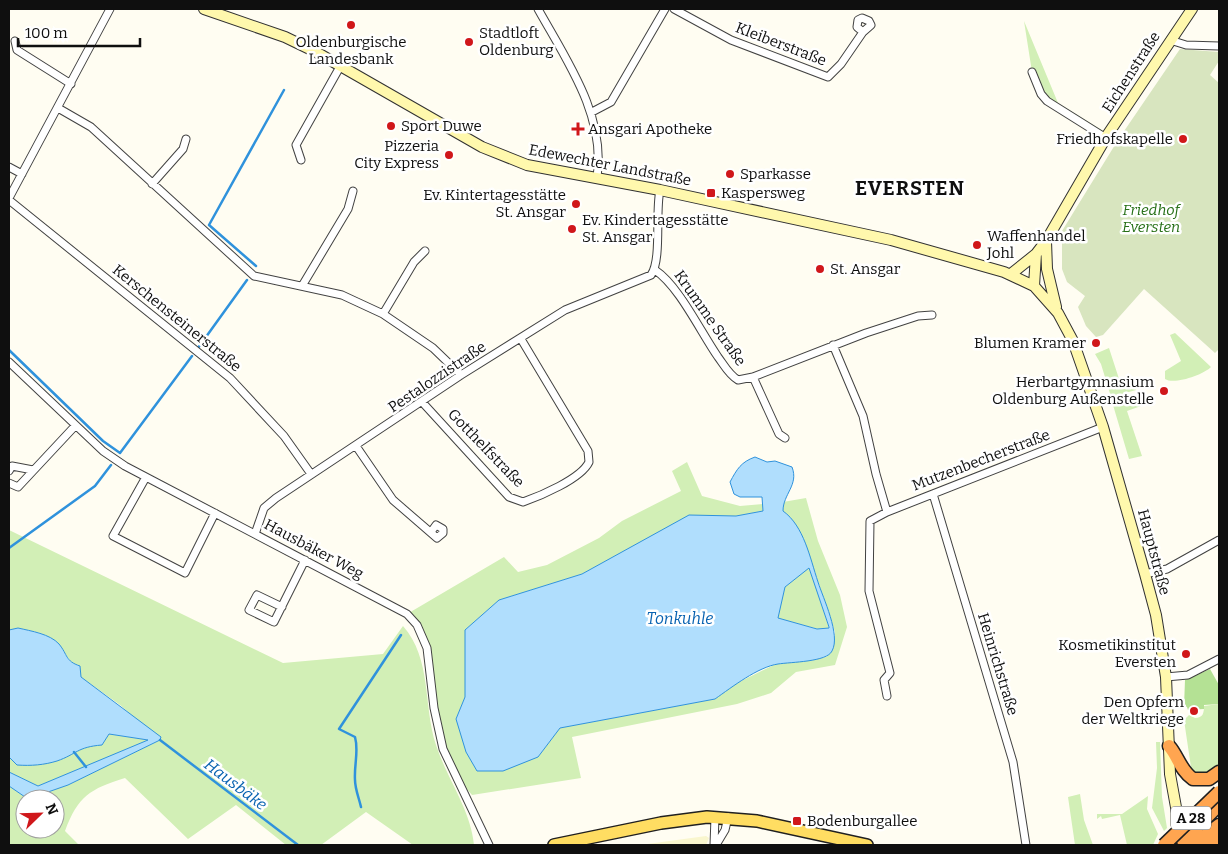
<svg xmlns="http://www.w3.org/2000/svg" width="1228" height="854" font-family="Bitter,serif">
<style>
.farmland{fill:#f9f6ce}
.green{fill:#d2efb6;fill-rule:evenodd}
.forest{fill:#b4e194}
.cemetery{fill:#d8e5bf}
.water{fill:#b0defd;stroke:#2f92dc;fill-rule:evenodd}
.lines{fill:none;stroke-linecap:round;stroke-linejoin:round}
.stream{stroke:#2f92dc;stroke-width:2.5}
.street-casing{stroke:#424242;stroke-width:9}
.secondary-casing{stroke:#313131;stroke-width:12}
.primary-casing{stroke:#202020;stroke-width:14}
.highway-casing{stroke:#202020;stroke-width:15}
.street{stroke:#fff;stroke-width:7}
.secondary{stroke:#fff8ad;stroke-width:10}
.primary{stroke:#ffdd62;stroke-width:11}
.highway{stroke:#ffa550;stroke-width:12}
.highway-bridge-casing{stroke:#202020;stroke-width:15;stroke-linecap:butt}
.highway-bridge{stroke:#ffa550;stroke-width:12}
.poi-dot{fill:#d0171a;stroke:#fff;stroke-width:2}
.labels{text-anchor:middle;stroke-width:5;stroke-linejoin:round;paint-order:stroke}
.shield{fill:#fff;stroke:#575757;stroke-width:1}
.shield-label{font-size:14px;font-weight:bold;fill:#0f0f0f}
.poi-label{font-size:15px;fill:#0f0f0f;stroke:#fff;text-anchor:start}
.street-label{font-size:15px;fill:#0f0f0f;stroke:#fff}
.park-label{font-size:15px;font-style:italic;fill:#277017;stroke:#fff}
.water-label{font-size:16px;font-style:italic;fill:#0963b1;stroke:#fff}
.district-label{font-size:20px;font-weight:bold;letter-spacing:1px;fill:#0f0f0f;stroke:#fff}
</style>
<rect width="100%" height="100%" fill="#fffdf2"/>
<!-- farmland -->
<path class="farmland" d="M706,836L709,838L706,845H640Z"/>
<!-- green -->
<path class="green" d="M1024,21L1058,103L1108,134L1106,138L1047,101L1032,72Z
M1175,333L1211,367C1203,375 1174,385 1165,379V371L1181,361L1170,335Z
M1109,348L1121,385L1133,382L1136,390L1111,397L1101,364L1095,354Z
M1138,398L1141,406L1127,411L1142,456L1129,459L1113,405Z
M687,462L702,496L740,506L763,504V511L736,516H689L582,574L499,600L465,630V697L456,719L538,757L560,728L715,699L735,684L776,664L826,657L833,650L835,632L804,540L783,511V502L806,498L818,541L840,595L847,627L835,665L796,672L771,693L737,704L572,737L581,778L472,795L454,774L443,749L427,648L407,614L504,557L518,572L547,565L599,538L622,521L681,491L672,471Z
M9,530L283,663L383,654L403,626C432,659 423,705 436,745C447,779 471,810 474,845H413L366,812L321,845H286L236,805L188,839L125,778C90,789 78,796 65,831L79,845H9V786L28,799L68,785L160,740L120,705L81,677L58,643L40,633L18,628L9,630ZM25,799H55V829H25Z
M809,567L829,628L818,629L777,618L785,587Z
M1219,704V768L1211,774H1192L1184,720L1189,715L1195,718C1203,718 1204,713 1204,706Z
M109,734L149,740L38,786L9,772V757L17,765L59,760L84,746L102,745Z
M1156,742H1160L1162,797L1167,828L1164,831L1152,808L1157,768Z
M1080,794L1084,820L1093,845H1075L1068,797Z
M1148,796L1147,809L1158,834L1153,845H1127L1120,815L1102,819L1101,816L1097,819V814H1122Z"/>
<!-- forest -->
<path class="forest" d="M1210,669L1219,685V704L1204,705V709L1188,710L1187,707H1184L1185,680Z"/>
<!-- cemetery -->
<path class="cemetery" d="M1180,49L1219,52V61L1210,75L1219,83V349L1215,353L1144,289L1103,335L1096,337L1086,326L1078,307L1085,296L1067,282L1062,269V231L1118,140Z"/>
<!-- water -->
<path class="water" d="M755,457L767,462L775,461L792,467C799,485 783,494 783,511C804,526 810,558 818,582C823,598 841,635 832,651C827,662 791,662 778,664C758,667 732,687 715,699L560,728L538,757L503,771H477L466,752L456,719L465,697V630L499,600L582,574L689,515L736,516L763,511L762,497H740L734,494L730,482C737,469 741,462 755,457ZM809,568L829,627V628L817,629L778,618L785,587Z
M18,628C31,631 50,634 59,644C68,655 65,661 80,666L81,677L161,737L160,740L68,785L28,799L9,786V772L38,786L148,740L109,734L102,745C77,747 77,754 57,761C44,765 31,766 17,765L9,757V630Z"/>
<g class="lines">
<!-- stream -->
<path class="stream" d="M256,266L209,225L284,90
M198,348L247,280
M9,350L103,441L120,453
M120,453L192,356
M9,548L95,486L111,465
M160,740L298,845
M74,752L86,767
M361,807C359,798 355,789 355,780C354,764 359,751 355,737L339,729L401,635"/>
<defs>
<path id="street" d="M538,9C567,61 606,116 597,177
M674,9L731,40L828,77L841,64L863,32L871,25L869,21L862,18L858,20L857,27L863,32
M1170,40L1186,45L1219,46
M15,41L17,50L71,84
M1032,72L1041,94L1047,101L1106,138
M58,108L91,127L254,276L342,295L383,314L433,348L461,375
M592,112L611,102L665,9
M301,160L296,145L341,65
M9,167L22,174
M152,184L183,149L186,139
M9,198L110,9
M9,200L230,378L284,436L311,474
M655,270C679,286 700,331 718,357C724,365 729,375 738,380L753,377L866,333L918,316L932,315
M302,286L348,209L353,191
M383,314L414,262L425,251
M833,345L863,416L876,474L887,512
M9,362L103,451L125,466L407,614L417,625L427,648L434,708L443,749L489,845
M753,377L779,434L785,438
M423,403L509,497L523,502C540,496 581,479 589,462L588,451L521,339
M356,446L393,500L437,538L443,533V529L436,525L431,532
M9,471L12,466L33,470
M146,477L113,536L185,573L215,513
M9,483L18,487L75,426
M933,494L1013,762L1026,845
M255,534L264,508L276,498L461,375L565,310L651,275C662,260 655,212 660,190
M1145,574L1167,569L1219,540
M282,607L257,595L249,610L274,622L305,560
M1166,677L1188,675L1219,659
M887,696L884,680L890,673L869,591L870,521L887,512L1103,427
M714,845L715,817
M716,845L725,830L728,817"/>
<path id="secondary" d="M204,9L285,37L316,52L482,147L527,165L660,190L891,240L1004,272L1034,286L1058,313L1073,341L1103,427L1145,574L1156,615L1166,677L1170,774L1181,835
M1046,241L1047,269L1056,307
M1011,274L1036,254
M1034,286L1036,254L1046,241L1108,134L1192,9"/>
<path id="primary" d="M554,845L661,823L707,817L757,821L867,845"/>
<path id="highway" d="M1169,746C1178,756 1180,770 1193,779H1209L1219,772
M1183,841L1219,805
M1193,845L1219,825
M1209,845L1219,836"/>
</defs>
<!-- street casing -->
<use href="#street" class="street-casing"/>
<!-- secondary casing -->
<use href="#secondary" class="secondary-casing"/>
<!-- primary casing -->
<use href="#primary" class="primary-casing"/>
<!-- highway casing -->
<use href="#highway" class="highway-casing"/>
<!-- street -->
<use href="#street" class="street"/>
<!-- secondary -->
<use href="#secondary" class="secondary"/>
<!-- primary -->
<use href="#primary" class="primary"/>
<!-- highway -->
<use href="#highway" class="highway"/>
<defs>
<path id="highway-bridge" d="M1164,845L1219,792"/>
</defs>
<!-- highway-bridge casing -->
<use href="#highway-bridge" class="highway-bridge-casing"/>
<!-- highway-bridge -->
<use href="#highway-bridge" class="highway-bridge"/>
</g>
<!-- markers -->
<g class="poi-dot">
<circle cx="351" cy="25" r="5"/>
<circle cx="469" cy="42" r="5"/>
<circle cx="391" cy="126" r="5"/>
<path d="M575.5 121.5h5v5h5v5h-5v5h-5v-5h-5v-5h5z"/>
<circle cx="1183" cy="139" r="5"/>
<circle cx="449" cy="155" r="5"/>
<circle cx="730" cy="174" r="5"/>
<rect x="706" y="188" width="10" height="10" rx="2.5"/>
<circle cx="576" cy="204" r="5"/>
<circle cx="572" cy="229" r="5"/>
<circle cx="977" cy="245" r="5"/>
<circle cx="820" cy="269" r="5"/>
<circle cx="1096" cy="343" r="5"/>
<circle cx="1164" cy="391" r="5"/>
<circle cx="1186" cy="654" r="5"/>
<circle cx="1194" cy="711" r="5"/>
<rect x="792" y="816" width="10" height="10" rx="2.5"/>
</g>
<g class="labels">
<!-- shield labels -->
<rect class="shield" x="1171" y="806.5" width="40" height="23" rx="4"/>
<g class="shield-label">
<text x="1191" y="823">A 28</text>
</g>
<!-- poi labels -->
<g class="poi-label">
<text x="479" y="38">Stadtloft<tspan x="479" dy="17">Oldenburg</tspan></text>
<text x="351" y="47" text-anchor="middle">Oldenburgische<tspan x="351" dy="17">Landesbank</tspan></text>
<text x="401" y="131">Sport Duwe</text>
<text x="588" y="134">Ansgari Apotheke</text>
<text x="1173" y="144" text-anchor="end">Friedhofskapelle</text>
<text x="439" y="151" text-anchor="end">Pizzeria<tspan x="439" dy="17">City Express</tspan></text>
<text x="740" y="179">Sparkasse</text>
<text x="721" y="198">Kaspersweg</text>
<text x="566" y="200" text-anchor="end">Ev. Kintertagesstätte<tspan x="566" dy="17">St. Ansgar</tspan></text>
<text x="582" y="225">Ev. Kindertagesstätte<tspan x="582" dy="17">St. Ansgar</tspan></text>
<text x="987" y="241">Waffenhandel<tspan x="987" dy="17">Johl</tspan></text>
<text x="830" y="274">St. Ansgar</text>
<text x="1086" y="348" text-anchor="end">Blumen Kramer</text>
<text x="1154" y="387" text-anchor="end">Herbartgymnasium<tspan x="1154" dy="17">Oldenburg Außenstelle</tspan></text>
<text x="1176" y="650" text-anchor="end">Kosmetikinstitut<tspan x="1176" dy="17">Eversten</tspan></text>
<text x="1184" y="707" text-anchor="end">Den Opfern<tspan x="1184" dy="17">der Weltkriege</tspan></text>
<text x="807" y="826">Bodenburgallee</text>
</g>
<!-- street labels -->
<g class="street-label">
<text transform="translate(781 44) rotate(21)" y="5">Kleiberstraße</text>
<text transform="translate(1131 72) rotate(-57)" y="5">Eichenstraße</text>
<text transform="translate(610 165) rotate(11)" y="5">Edewechter Landstraße</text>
<text transform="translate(177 318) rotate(39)" y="5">Kerschensteinerstraße</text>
<text transform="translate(710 318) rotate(55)" y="5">Krumme Straße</text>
<text transform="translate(437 377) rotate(-34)" y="5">Pestalozzistraße</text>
<text transform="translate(486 448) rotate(46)" y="5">Gotthelfstraße</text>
<text transform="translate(981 460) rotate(-21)" y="5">Mutzenbecherstraße</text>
<text transform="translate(314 549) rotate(28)" y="5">Hausbäker Weg</text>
<text transform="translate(1154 552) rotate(75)" y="5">Hauptstraße</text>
<text transform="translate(998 664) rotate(73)" y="5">Heinrichstraße</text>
</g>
<!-- park labels -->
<g class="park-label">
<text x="1151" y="215">Friedhof<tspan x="1151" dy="17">Eversten</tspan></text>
</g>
<!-- water labels -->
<g class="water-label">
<text x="680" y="624">Tonkuhle</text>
<text transform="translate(236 784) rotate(37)" y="6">Hausbäke</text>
</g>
<!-- district labels -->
<g class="district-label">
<text x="910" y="195">EVERSTEN</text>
</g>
</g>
<!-- border -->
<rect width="1228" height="854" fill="none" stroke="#0f0f0f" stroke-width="20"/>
<!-- north arrow -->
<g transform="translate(40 814) rotate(67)"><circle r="24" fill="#ffffff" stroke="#9f9f9f"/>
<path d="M0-4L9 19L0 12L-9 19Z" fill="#d0171a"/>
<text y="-8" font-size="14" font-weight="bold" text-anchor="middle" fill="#0f0f0f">N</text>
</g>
<!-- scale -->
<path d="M18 38v8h122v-8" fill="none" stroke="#0f0f0f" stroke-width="2.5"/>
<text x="25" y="38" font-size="15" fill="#0f0f0f" stroke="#ffffff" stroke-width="4" paint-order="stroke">100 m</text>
</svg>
